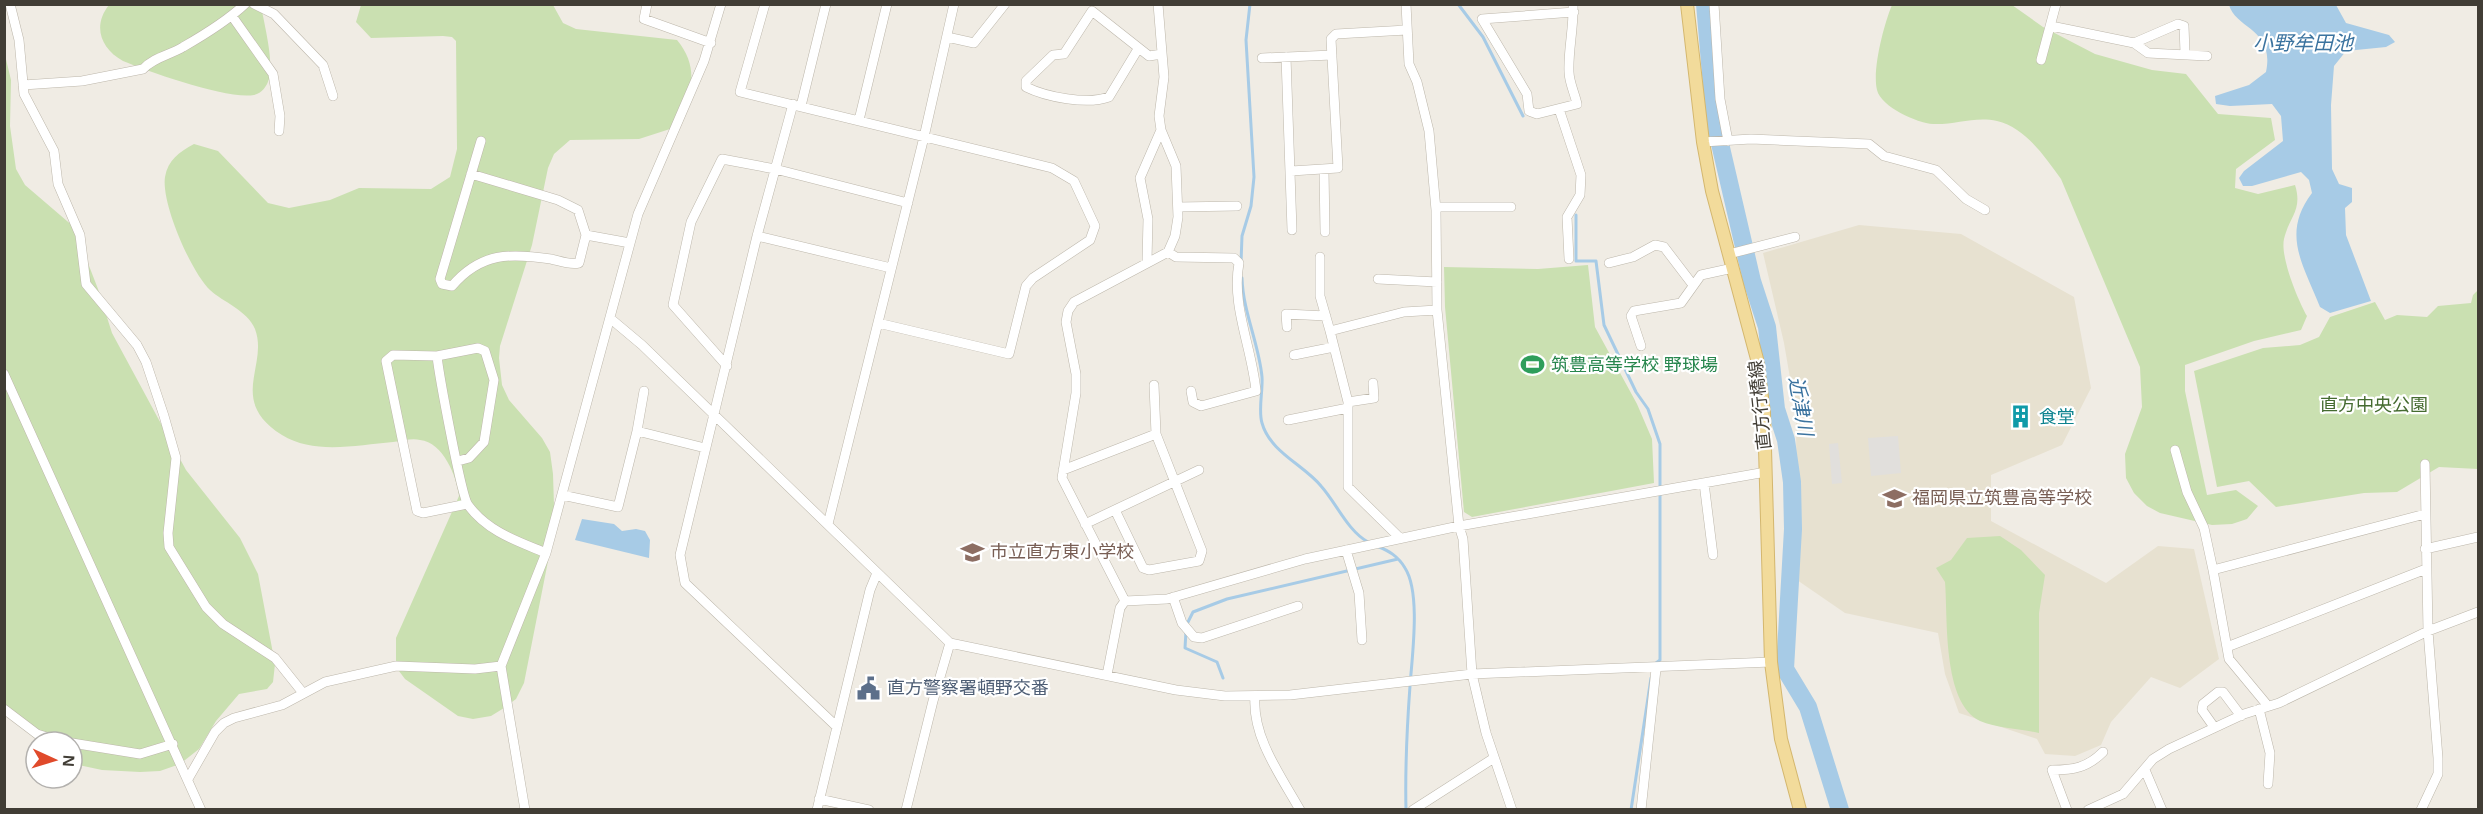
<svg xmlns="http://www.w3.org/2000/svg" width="2483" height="814" font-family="Arial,'Noto Sans JP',sans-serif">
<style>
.education{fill:#e7e1d0}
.green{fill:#cae0b1}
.parking{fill:#e1dfdc}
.water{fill:#a7cbe6}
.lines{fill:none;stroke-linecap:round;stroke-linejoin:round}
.stream{stroke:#a7cbe6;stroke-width:3}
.river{stroke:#a7cbe6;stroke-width:18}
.minor-casing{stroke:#bdb7ab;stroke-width:10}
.major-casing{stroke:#d4b76e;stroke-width:14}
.minor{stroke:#fff;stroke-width:9}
.major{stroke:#f2db9b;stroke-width:12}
.labels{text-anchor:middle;stroke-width:4.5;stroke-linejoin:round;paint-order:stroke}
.leisure-label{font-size:18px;fill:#27864d;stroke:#fff;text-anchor:start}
.street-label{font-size:18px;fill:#413d35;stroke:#fff}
.park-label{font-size:18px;fill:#456b30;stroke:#fff}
.culture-label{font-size:18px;fill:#0d838f;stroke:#fff;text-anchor:start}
.education-label{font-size:18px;fill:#785e54;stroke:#fff;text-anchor:start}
.service-label{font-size:18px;fill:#4e5e75;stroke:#fff;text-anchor:start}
.water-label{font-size:20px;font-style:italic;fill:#3b739f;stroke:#fff}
</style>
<rect width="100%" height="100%" fill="#f0ece4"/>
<!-- education -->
<path class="education" d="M1859,225L1961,234L2074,297L2091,388L2062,445L1991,475V521L2106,583L2158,546L2194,549L2219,659L2180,688L2151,677L2111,722L2101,745L2075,756L2045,754L2037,739L1959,713L1945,674L1938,633L1845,613L1797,580L1796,413L1784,343L1763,253Z"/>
<!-- green -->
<path class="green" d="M109,5H261C264,24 274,60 269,79C267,86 262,93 254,95C228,100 150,72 123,61C101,49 92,26 109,5Z
M361,5H553L563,23L576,29L677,40C702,70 691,100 670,129L639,139L570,140L554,154L548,168L532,245L500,346L499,358L502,385L509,400L542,438L550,452L553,474L554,506L550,551L524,683L516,699L504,708L491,716L473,719L458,716L405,679L396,667V638L459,496C457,477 443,442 420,440C412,438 402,441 393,442C357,445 314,455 282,435C227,400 269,366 255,329C248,311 223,302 210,290C191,272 161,203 165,177C168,160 179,152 194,144L218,151L268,203L289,208L330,200L359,188L431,189L450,177L457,149L456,41L452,37L443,36L371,38L356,22Z
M1892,5H2012L2043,27L2095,54L2152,70L2186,74L2218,114L2271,118L2275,140L2236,169L2235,188L2258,194L2295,185C2303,210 2289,217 2284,239C2280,257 2298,300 2307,316L2301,330L2254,341L2185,365V391L2207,495L2236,490L2258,506L2247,519L2232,524L2212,525L2160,513L2147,506L2134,493L2126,478L2125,454L2142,407L2140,367L2061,179C2045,157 2026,128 1997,121C1975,116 1955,125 1933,124C1917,123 1881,107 1877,90C1872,70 1884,24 1892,5Z
M4,51L11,80L10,126L16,169L25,185L74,227L98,289L112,333L186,470L240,538L258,574L275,664L273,682L267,689L239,694L216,721L199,749L180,764L160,771L140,772L102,770L74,764L72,763V742H40L5,715Z
M1588,265L1595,327L1637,404L1652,439L1654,483L1472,517L1464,512L1445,307L1444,267L1538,269Z
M2478,290V469L2439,467L2397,492L2364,493L2276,507L2249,481L2217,487L2194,371L2263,348L2300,345L2319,337L2330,317L2375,302L2385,320L2397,315L2427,317L2438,306L2471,303L2473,295Z
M2000,536L2021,550L2045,575L2039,613V733C2021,729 1997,728 1980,721C1942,703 1948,618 1945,582L1936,568L1951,560L1967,538Z"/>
<!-- parking -->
<path class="parking" d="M1898,436L1901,473L1871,476L1868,438Z
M1838,443L1842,483L1832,484L1829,444Z"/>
<!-- water -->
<path class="water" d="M2229,5H2336L2346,23L2389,35L2395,42L2386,47L2346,51L2334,66L2331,105L2332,169L2339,184L2352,188V202L2345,208L2346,235L2371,301L2330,313L2320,307C2303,264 2281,234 2312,193L2309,180L2301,172L2252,186H2243L2239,178L2244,171L2283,141L2281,116L2272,104L2230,106L2216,104L2215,96L2249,85L2266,72C2275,29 2236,29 2229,5Z
M582,519L614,524L622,531L636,529L645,531L650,540L649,558L575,540Z"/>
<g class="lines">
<!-- stream -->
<path class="stream" d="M1458,4L1483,37L1523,116
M1576,215V261H1596L1604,325L1636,392L1648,409L1660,444V660L1656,663
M1241,263L1242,236L1251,206L1254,177L1246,40L1250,4
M1242,278C1243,312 1259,344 1262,377C1263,391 1258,410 1262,423C1270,452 1304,465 1321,486C1337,504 1347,530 1368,542
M1377,546C1389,551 1398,556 1405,568C1421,593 1412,656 1410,686C1407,727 1405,768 1406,810
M1187,624L1193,612L1227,599L1398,559
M1186,631L1185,648L1217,662L1223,678
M1631,810L1651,678"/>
<!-- river -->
<path class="river" d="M1705,4L1715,122L1752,281L1767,327L1776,409L1786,440L1792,482L1793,529L1785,669L1808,707L1840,810"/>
<defs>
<path id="minor" d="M10,4L19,40L24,94L54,151L58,184L80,235L86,284L137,345L146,362L164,416L176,458L168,533L169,547L206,607L223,624L275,658L303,693
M254,4L274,14L323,65L333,96
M647,4L644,19L711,43
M765,4L740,92L1052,168L1074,181L1095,226L1090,240L1033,278L1026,286L1009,354L878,323
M1406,4L1409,64L1417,82L1429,131L1436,210L1437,310L1459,526L1463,539L1472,674L1486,733L1512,810
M1573,4C1574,27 1568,50 1569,72C1569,82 1575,94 1577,104L1537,114L1529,111L1527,94L1482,19L1574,12
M1714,4L1720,99L1728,141
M232,16L273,74L280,116L279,131
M2051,26L2134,43L2148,53L2207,56
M947,37L974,43L1005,4
M2134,43L2178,24L2184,26L2185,53
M1138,49L1109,97C1087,105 1046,97 1026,87V81L1053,55L1064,54L1092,11L1149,56L1162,54
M1286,57L1292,230
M1262,58L1332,55
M2041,60L2056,4
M23,85L82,81L143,69C154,57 170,55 183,47C204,35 227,21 245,4
M793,104L757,236L680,555L685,583L836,726
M801,106L826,4
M1559,109L1581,175L1580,195L1567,217L1569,259
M859,120L887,4
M1703,142L1751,139L1869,144L1884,156L1936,170L1966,199L1985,210
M1324,170L1325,232
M1291,171L1338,168L1331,39L1336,34L1407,30
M471,174L558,200L578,210L586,235L579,263C569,265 560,261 551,259C510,253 481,252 452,286L442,284L440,279L481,141
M1178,207L1237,206
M1436,207H1511
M586,235L630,243
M757,236L891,268
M1168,252L1176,257L1234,258L1239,263C1231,305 1252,348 1256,391L1201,406L1193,402L1191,391
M1729,254L1795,237
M1320,257V296L1330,331
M1147,261L1148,219L1140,178L1161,130
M1609,263L1633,257L1655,245L1664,247L1693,285
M1378,279L1437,282
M611,319L642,345L950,643L1176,690L1225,696L1290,695L1472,674L1771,662
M1287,327L1286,314L1326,316
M1641,346L1631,316L1634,311L1681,303L1701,275L1733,268
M1294,355L1334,347
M437,356C439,374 461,495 468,505C488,532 517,541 546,553
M727,366L673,305L691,222L722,159L775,169L908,203
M4,374L201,810
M1154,385L1156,434
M1348,402L1374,398L1373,383
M1288,420L1348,408
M637,431L644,391
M2175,450L2187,492L2204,528L2213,570
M458,461L469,458L484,442L494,380L485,351L478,348L437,356L393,355L386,361L417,511L423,513L467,504
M1063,470L1156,434L1202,551L1199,561L1149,570L1143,568L1115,510
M1704,483L1713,555
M562,495L618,507L637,431L705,448
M828,524L924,137L954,4
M1085,524L1199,470
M1400,538L1348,487V402L1330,331L1404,312L1437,310
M2425,549L2478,537
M1346,550L1359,593L1362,640
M1173,597L1182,623L1194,637L1202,638L1298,606
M1125,601L1062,478L1076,393V374L1066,322L1068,311L1074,302L1168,252L1175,236L1178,217L1176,166L1161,130L1159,116L1164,77L1158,4
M1125,601L1167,599L1305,559L1459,526L1766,472
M2227,647L2426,569
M1107,675L1120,608L1125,601
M1255,697C1252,737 1281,776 1300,810
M2268,706L2229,659L2213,570L2425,514
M4,709L37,734L63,742
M2259,709L2270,753L2268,784
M2214,727L2202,710L2203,704L2218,692H2223L2241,716
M72,743L140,754L173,744
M2145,770L2162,810
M188,779L215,732L224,723L234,718L282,705L325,682L396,666L475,669L501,666
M819,799L869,810
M525,810L501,666L546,553L638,214L704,61L721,4
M817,810L870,590L877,573
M906,810L933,701L950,643
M1413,810L1494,758
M1641,810L1656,669
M2067,810L2052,770C2073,770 2087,768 2103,752
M2088,810L2123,794L2153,759L2169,749L2244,714L2279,703L2428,631L2478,612
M2421,810L2438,774V758L2428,631L2425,464"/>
<path id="major" d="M1687,4L1703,142L1712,191L1757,359L1764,413L1771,662L1781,739L1800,810"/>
</defs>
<!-- minor casing -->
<use href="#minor" class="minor-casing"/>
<!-- major casing -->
<use href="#major" class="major-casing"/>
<!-- minor -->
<use href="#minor" class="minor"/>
<!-- major -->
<use href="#major" class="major"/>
</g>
<!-- icons -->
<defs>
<symbol id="stadium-bare" viewBox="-9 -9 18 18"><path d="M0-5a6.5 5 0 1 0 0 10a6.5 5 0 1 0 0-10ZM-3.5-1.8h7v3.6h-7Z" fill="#2e9e5b" stroke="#fff" stroke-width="2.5" paint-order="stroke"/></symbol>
<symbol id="building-bare" viewBox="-9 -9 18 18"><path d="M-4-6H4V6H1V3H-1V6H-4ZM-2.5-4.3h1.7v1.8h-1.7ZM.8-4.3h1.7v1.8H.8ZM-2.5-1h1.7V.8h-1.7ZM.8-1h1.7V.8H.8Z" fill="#0f9aa8" stroke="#fff" stroke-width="2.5" paint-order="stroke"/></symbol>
<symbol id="school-bare" viewBox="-9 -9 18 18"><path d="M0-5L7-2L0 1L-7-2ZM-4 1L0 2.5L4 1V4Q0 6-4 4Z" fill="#8d6e63" stroke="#fff" stroke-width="2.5" paint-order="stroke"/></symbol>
<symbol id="civic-bare" viewBox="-9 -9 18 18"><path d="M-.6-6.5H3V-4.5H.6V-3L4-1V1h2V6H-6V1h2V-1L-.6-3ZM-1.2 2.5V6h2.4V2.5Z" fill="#5c6f8a" stroke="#fff" stroke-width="2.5" paint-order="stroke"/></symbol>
</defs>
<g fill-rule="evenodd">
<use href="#stadium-bare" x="1516" y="348" width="33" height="33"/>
<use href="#building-bare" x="2004" y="400" width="33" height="33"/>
<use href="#school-bare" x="1878" y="482" width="33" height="33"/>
<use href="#school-bare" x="956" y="536" width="33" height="33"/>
<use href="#civic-bare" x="852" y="672" width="33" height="33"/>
</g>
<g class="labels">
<!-- leisure labels -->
<g class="leisure-label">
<text x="1551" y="371">筑豊高等学校 野球場</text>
</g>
<!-- street labels -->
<g class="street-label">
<text transform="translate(1760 405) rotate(-96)" y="6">直方行橋線</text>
</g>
<!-- park labels -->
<g class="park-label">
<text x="2374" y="411">直方中央公園</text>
</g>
<!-- culture labels -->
<g class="culture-label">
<text x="2039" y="423">食堂</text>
</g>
<!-- education labels -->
<g class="education-label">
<text x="1912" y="504">福岡県立筑豊高等学校</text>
<text x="990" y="558">市立直方東小学校</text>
</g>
<!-- service labels -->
<g class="service-label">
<text x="887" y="694">直方警察署頓野交番</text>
</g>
<!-- water labels -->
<g class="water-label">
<text x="2303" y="50">小野牟田池</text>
<text transform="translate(1801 406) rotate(80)" y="7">近津川</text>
</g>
</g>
<!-- border -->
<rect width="2483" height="814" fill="none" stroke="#413d35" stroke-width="12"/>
<!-- north arrow -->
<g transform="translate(54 760) rotate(94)"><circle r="28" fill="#ffffff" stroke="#b3b1ae" stroke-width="1.5"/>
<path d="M0-4.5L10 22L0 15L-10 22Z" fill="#e04a2b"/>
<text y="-9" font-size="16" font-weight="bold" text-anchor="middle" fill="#413d35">N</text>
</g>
</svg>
